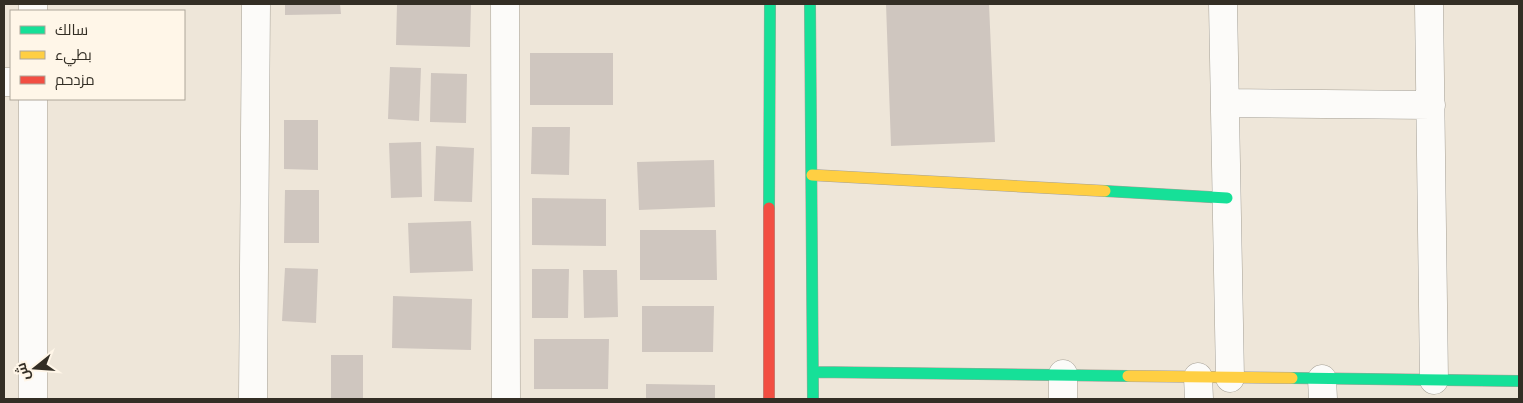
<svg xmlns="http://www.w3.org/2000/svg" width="1523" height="403" font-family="'Roboto Condensed',Cairo,sans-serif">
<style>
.building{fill:#cfc6bf}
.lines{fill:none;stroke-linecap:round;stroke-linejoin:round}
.street-casing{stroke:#a5a096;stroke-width:29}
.fast-casing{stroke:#a5a096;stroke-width:12}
.slow-casing{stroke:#a5a096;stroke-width:12}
.jam-casing{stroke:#a5a096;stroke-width:12}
.street{stroke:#fcfbf9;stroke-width:28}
.fast{stroke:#16e098;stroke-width:11}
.slow{stroke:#ffcf43;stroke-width:11}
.jam{stroke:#f24e42;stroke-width:11}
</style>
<rect width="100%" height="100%" fill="#eee6d9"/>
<!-- building -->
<path class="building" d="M285,4H340L341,14L285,15Z
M397,4H471L470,47L396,45Z
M886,4H989L995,142L891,146Z
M530,53H613V105H530Z
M390,67L421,68L419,121L388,119Z
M431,73L467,74L466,123L430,122Z
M284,120H318V170L284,169Z
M532,127H570L569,175L531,174Z
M421,142L422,197L391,198L389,143Z
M436,146L474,148L472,202L434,201Z
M714,160L715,207L639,210L637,162Z
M285,190H319V243H284Z
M532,198L606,199V246L532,245Z
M471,221L473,271L410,273L408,223Z
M640,230H716L717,280H640Z
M285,268L318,269L316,323L282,321Z
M532,269H569L568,318H532Z
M583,270H617L618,317L584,318Z
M393,296L472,299L471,350L392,348Z
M642,306H714L713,352H642Z
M534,339H609L608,389H534Z
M331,355H363V399H331Z
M646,384L715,385V399H646Z"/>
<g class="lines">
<defs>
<path id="street" d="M505,4L506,399
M1223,4L1230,378
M1429,4L1434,380
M33,11V4
M4,82H11
M1225,103L1431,105
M1198,377L1199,399
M1322,379L1323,399
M33,399V99
M253,399L256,4
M1063,399V374"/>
<path id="fast" d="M810,4L813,399
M1105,191L1227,198
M769,208L770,4
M814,372L1128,376
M1292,378L1519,381"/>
<path id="slow" d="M812,175L1105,191
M1128,376L1292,378"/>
<path id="jam" d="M769,399V208"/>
</defs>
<!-- street casing -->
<use href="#street" class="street-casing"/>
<!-- fast casing -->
<use href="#fast" class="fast-casing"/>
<!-- slow casing -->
<use href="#slow" class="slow-casing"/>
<!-- jam casing -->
<use href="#jam" class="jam-casing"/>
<!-- street -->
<use href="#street" class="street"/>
<!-- fast -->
<use href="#fast" class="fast"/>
<!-- slow -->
<use href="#slow" class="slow"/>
<!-- jam -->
<use href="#jam" class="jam"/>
</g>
<!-- border -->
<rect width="1523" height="403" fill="none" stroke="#332e25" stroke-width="10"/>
<!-- legend -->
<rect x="10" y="10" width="175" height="90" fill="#fff6e8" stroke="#ada69a"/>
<rect x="20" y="26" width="25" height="8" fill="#16e098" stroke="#ada69a"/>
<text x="55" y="35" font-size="15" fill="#332e25">سالك</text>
<rect x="20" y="51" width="25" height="8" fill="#ffcf43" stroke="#ada69a"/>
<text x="55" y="60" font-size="15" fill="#332e25">بطيء</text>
<rect x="20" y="76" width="25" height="8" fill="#f24e42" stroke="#ada69a"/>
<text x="55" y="85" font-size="15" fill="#332e25">مزدحم</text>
<!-- north arrow -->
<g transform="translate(35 368) rotate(253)" stroke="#fff6e8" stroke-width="4" paint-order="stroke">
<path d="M0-4L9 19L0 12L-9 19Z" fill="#332e25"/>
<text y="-8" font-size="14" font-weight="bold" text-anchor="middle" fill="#332e25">ش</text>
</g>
</svg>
